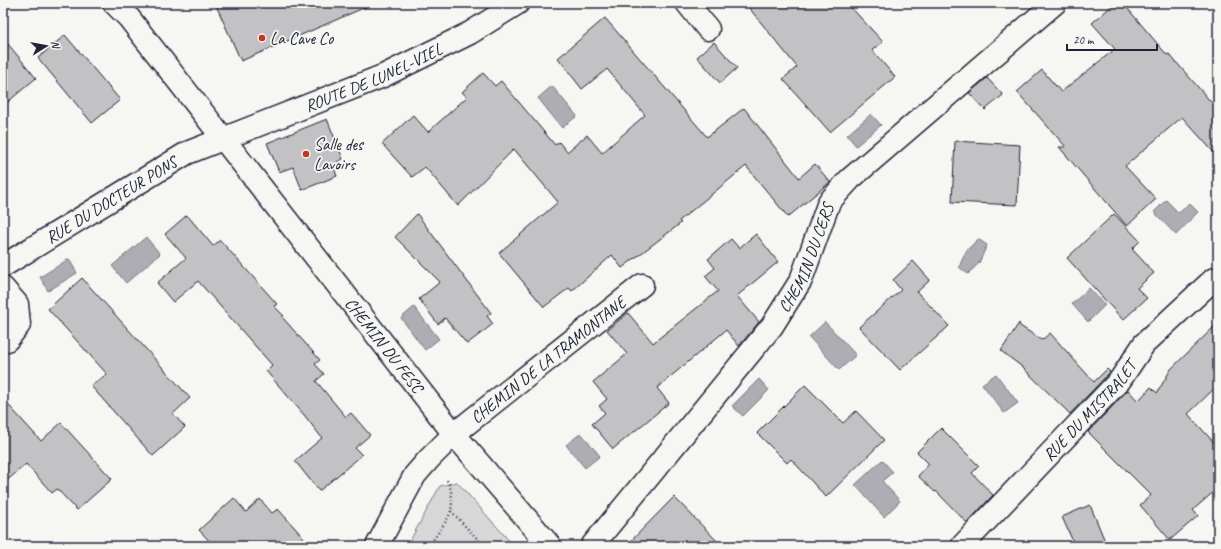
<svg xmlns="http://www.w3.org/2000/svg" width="1221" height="549" font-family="Caveat,sans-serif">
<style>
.green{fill:#d7d7d7;stroke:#7c7c89}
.water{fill:#adadb3;stroke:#757583}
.building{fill:#c2c2c4;stroke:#22223b}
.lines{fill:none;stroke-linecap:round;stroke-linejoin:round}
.minor-casing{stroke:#22223b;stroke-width:25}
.path{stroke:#22223b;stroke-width:2.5;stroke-dasharray:1 3;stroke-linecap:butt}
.minor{stroke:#f6f6f2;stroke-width:22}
.poi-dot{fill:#c8321e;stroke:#f6f6f2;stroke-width:1.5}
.labels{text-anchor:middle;stroke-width:3.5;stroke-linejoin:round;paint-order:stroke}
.poi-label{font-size:17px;fill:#22223b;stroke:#f6f6f2;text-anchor:start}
.street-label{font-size:17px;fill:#22223b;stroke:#f6f6f2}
</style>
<rect width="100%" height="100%" fill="#f6f6f2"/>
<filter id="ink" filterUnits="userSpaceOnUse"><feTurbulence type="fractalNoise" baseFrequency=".025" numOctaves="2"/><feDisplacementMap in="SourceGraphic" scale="8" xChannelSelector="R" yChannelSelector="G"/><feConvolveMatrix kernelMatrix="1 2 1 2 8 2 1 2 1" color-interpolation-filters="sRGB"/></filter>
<g filter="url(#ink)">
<!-- green -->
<path class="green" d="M457,482L514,546H407L440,486Z"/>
<!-- water -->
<path class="water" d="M552,86L577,116L562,128L538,98Z
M871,114L881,125L856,146L847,135Z
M1166,200L1179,213L1189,203L1198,212L1176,235L1154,212Z
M146,237L160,254L126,283L112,266Z
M978,239L987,245L979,263L968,274L959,267L966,251Z
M69,259L77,273L48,291L40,277Z
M1089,288L1105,305L1088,322L1072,304Z
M414,307L439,339L425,350L401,318Z
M825,322L856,355L839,370L809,337Z
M996,374L1018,403L1004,413L982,384Z
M759,379L769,390L743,416L732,406Z
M581,433L600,456L585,468L566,445Z
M882,460L893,472L882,481L900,501L884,517L855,485Z"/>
<!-- building -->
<path class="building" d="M215,3H375L241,61Z
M745,3H847L883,42L872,50L895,77L830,132L783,79L797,67Z
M1115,3H1123L1167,55L1169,54L1218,110V157L1182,117L1125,166L1156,199L1127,226L1059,147H1066L1017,92L1042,70L1061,92L1115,49L1092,23Z
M605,18L707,137L744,108L799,178L815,164L830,182L788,217L746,166L679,221L681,223L622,268L612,255L572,291L569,288L544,307L499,253L558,202L514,149L458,206L425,167L412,177L382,144L413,115L428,132L467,97L462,92L483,73L495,86L501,81L555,145L559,142L567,152L587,135L602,153L645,115L607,69L582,89L558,58Z
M65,35L120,100L92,123L38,58Z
M3,38L36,78L3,106Z
M714,42L737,68L720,83L697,57Z
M987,78L1003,95L985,110L969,93Z
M327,119L343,159L337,162L338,164L333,166L337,176L302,190L293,167L279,172L267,143Z
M955,141L1020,145L1017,205L952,202Z
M417,214L491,313L487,316L493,324L467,344L445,318L438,324L419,299L440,282L395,237Z
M1114,214L1140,241L1132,249L1154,273L1137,288L1147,298L1123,320L1067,258Z
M187,215L213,246L220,240L277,304L274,306L284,316L282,317L320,360L315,364L324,374L316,381L346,417L351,413L370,435L355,448L362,455L319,491L295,461L322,438L305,416L266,371L272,365L198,281L173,302L157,283L186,258L165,234Z
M756,234L778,262L737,296L759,322L739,346L726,330L657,388L669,403L613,449L592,424L605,413L599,406L607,399L593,382L627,354L607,330L628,313L653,343L718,291L705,276L715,268L708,259L731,239L739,248Z
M913,261L930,280L917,292L949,326L900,370L859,327L901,290L893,280Z
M82,278L190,398L173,414L185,427L153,456L91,386L107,374L48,309Z
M1019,323L1020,326L1042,340L1050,333L1094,382L1107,369L1110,372L1070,414L1021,366L1001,351Z
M1218,323V385L1188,414L1218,447V488L1193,510L1198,516L1170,540L1140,505L1151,495L1088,432L1128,390L1138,401L1151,387L1157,393L1171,369Z
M805,385L843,423L856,411L884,440L826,497L791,459L787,463L757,433Z
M3,399L41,441L61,423L112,479L77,510L57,489L52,493L26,464L3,484Z
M941,428L979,466L972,473L993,495L967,523L936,491L935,492L918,476L929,464L917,452Z
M674,497L722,546H626Z
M234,498L246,512L260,499L272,513L278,509L311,546H214L199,530Z
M1090,505L1107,546H1075L1062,517Z"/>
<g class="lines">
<defs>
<g id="minor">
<path id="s1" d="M114,3L129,18L454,434L550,546"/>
<path d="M687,3L708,29"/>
<path id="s2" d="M3,266L187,153L383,76L470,33L518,3"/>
<path d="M3,288L17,304L19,325L7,340L3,341"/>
<path id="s3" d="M377,546L415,475L429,459L454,434L642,285"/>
<path id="s4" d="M592,546L772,326L801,280L829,202L850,179L1055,3"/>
<path id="s5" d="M962,546L1120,380L1144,344L1214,279H1218"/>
</g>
</defs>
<!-- minor casing -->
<use href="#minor" class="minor-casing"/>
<!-- path -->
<path class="path" d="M451,511L484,546
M429,546C434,538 450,518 451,510C453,501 452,487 446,479"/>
<!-- minor -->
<use href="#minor" class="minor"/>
</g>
</g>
<!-- markers -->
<g class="poi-dot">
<circle cx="262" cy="38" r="4"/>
<circle cx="306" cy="154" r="4"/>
</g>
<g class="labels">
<!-- poi labels -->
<g class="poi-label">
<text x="270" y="44">La Cave Co</text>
<text x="314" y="150">Salle des<tspan x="314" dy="20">Lavoirs</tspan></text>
</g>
<!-- street labels -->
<g class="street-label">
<text dy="6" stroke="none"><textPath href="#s2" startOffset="417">ROUTE DE LUNEL-VIEL</textPath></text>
<text dy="6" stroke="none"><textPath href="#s2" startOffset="127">RUE DU DOCTEUR PONS</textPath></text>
<text dy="6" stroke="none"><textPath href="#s4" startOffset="361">CHEMIN DU CERS</textPath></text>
<text dy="6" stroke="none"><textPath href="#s1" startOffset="436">CHEMIN DU FESC</textPath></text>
<text dy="6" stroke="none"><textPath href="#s3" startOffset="257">CHEMIN DE LA TRAMONTANE</textPath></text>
<text dy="6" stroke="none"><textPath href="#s5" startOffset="186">RUE DU MISTRALET</textPath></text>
</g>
</g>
<!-- margin -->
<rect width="1221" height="549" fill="none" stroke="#f6f6f2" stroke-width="16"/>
<rect x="8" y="8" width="1205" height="533" fill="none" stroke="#22223b" stroke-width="1.5" filter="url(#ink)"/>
<!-- north arrow -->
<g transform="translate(46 46) rotate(79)" stroke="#f6f6f2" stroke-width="3" paint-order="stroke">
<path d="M0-3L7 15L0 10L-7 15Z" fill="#22223b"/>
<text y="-6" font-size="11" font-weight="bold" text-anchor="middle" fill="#22223b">N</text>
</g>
<!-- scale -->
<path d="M1067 44v6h90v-6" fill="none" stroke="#22223b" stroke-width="2"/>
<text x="1073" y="44" font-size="12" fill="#22223b" stroke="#f6f6f2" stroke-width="3" paint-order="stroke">20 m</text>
</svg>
